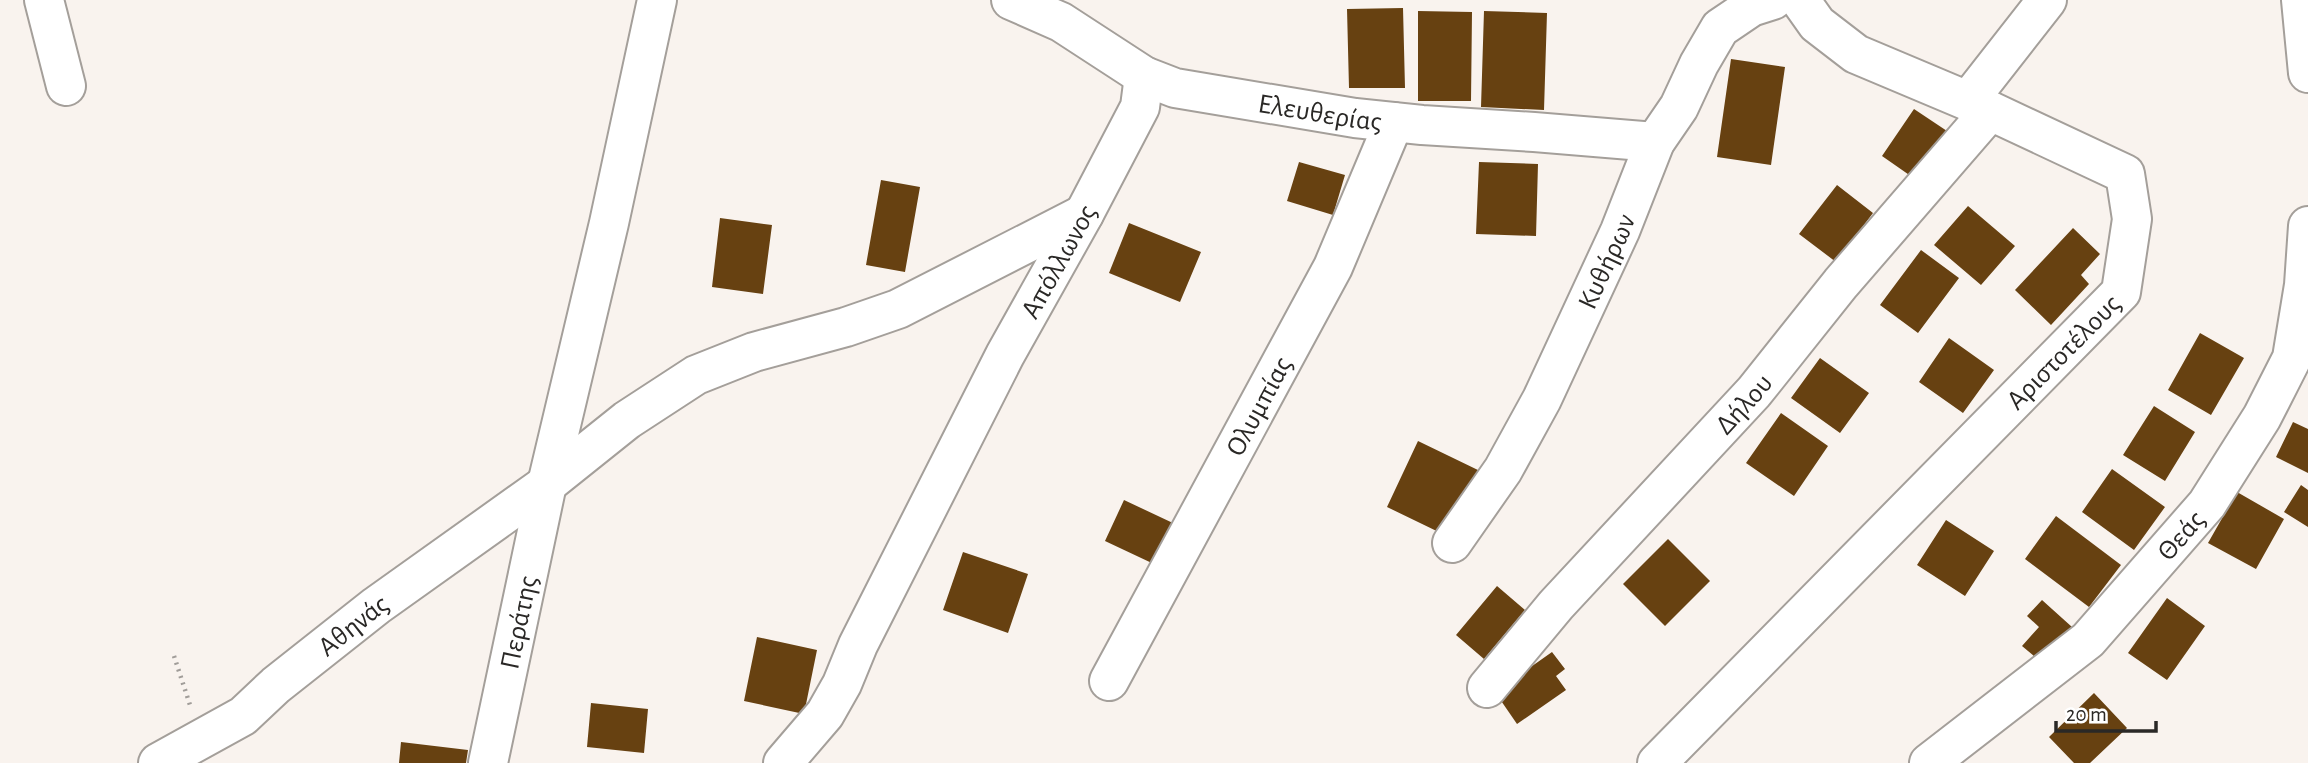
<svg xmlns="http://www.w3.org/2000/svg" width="2308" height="763" font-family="'Alegreya Sans',sans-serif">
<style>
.building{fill:#674111}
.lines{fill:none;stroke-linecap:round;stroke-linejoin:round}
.minor-casing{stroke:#a49f9a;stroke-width:42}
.path{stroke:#a19d99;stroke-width:4.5;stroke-dasharray:2 5;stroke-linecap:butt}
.minor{stroke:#fff;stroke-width:38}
.labels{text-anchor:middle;stroke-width:7;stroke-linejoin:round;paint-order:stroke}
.street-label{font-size:28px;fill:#2a2826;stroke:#fff}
</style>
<rect width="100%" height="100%" fill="#f9f3ee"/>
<!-- building -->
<path class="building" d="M1403,8L1405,88H1349L1347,9Z
M1418,11L1472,12L1471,101H1418Z
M1484,11L1547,13L1544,110L1481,107Z
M1731,59L1785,67L1771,165L1717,157Z
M1914,109L1947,131L1915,179L1882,156Z
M1299,162L1345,175L1333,215L1287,201Z
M1479,162L1538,164L1536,236L1476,234Z
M881,180L920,187L905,272L866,265Z
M1837,185L1873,213L1836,262L1799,234Z
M1968,206L2015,246L1981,285L1934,245Z
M720,218L772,225L763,294L712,287Z
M1129,223L1201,252L1180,302L1109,273Z
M2073,228L2100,254L2081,275L2089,284L2051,325L2015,290Z
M1921,250L1959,278L1918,333L1880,305Z
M2200,333L2244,358L2211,415L2168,390Z
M1949,338L1994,370L1963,413L1919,382Z
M1820,358L1869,393L1840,433L1791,398Z
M2154,406L2195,432L2165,481L2123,455Z
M1781,413L1828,446L1794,496L1746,463Z
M2293,422L2308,429V473L2276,457Z
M1418,441L1480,471L1449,537L1387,507Z
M2112,469L2165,507L2134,550L2082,512Z
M2301,485L2308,490V527L2284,512Z
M2237,492L2284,519L2256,569L2208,543Z
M1124,500L1175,524L1156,565L1105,541Z
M2056,516L2121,565L2089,607L2025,559Z
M1946,520L1994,551L1965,596L1917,565Z
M1668,539L1710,581L1665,626L1623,584Z
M963,552L1028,574L1008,633L943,610Z
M1497,586L1525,610L1484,659L1456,635Z
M2167,598L2205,626L2167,680L2128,653Z
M2042,600L2072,627L2041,662L2022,646L2039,627L2027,616Z
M757,637L817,650L804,714L744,701Z
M1552,652L1565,669L1556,676L1566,690L1517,724L1495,692Z
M2094,693L2127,728L2090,763H2074L2049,737Z
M591,703L648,709L644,753L587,747Z
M401,742L468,750L466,763H399Z"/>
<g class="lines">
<defs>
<g id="minor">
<path d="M44,0L66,86"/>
<path id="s1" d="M1011,0L1061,22L1144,76L1175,88L1355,118L1422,125L1534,132L1655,142"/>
<path d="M2301,0L2308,73"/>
<path d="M1968,101L2047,0"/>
<path id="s2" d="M1452,543L1503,470L1542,399L1620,231L1655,142L1679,107L1699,64L1720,28L1751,7L1773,0"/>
<path id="s3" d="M1109,681L1333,267L1394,122"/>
<path id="s4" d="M1487,688L1556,605L1754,392L1841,283L1990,111"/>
<path id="s5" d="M158,763L243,716L276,685L376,606L547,484L627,420L696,375L754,352L846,327L898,309L1084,214"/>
<path id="s6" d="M488,763L547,484L609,223L657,0"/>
<path id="s7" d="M783,763L825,714L842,684L858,645L1005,355L1084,214L1140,107L1144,76"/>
<path id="s8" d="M1657,763L2121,292L2132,219L2125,174L1982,107L1856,54L1817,24L1800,0"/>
<path id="s9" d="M1929,763L2088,640L2207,504L2262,417L2292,358L2304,285L2308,226"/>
</g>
</defs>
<!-- minor casing -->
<use href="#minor" class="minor-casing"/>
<!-- path -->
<path class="path" d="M174,656L190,705"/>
<!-- minor -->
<use href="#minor" class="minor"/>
</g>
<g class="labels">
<!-- street labels -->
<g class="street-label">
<text dy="10" stroke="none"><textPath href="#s1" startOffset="334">Ελευθερίας</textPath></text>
<text dy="10" stroke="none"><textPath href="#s2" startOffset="322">Κυθήρων</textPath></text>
<text dy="10" stroke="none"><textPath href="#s7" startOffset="574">Απόλλωνος</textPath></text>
<text dy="10" stroke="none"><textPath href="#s8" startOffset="578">Αριστοτέλους</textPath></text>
<text dy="10" stroke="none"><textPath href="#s4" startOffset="383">Δήλου</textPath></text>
<text dy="10" stroke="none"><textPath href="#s3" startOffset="313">Ολυμπίας</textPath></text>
<text dy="10" stroke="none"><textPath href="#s9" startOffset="341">Θεάς</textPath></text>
<text dy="10" stroke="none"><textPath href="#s6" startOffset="144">Περάτης</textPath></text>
<text dy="10" stroke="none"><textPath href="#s5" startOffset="240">Αθηνάς</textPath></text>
</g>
</g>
<!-- scale -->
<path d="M2056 721v10h100v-10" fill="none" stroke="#2a2826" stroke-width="3.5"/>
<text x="2066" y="721" font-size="21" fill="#2a2826" stroke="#ffffff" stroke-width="5" paint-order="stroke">20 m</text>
</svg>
